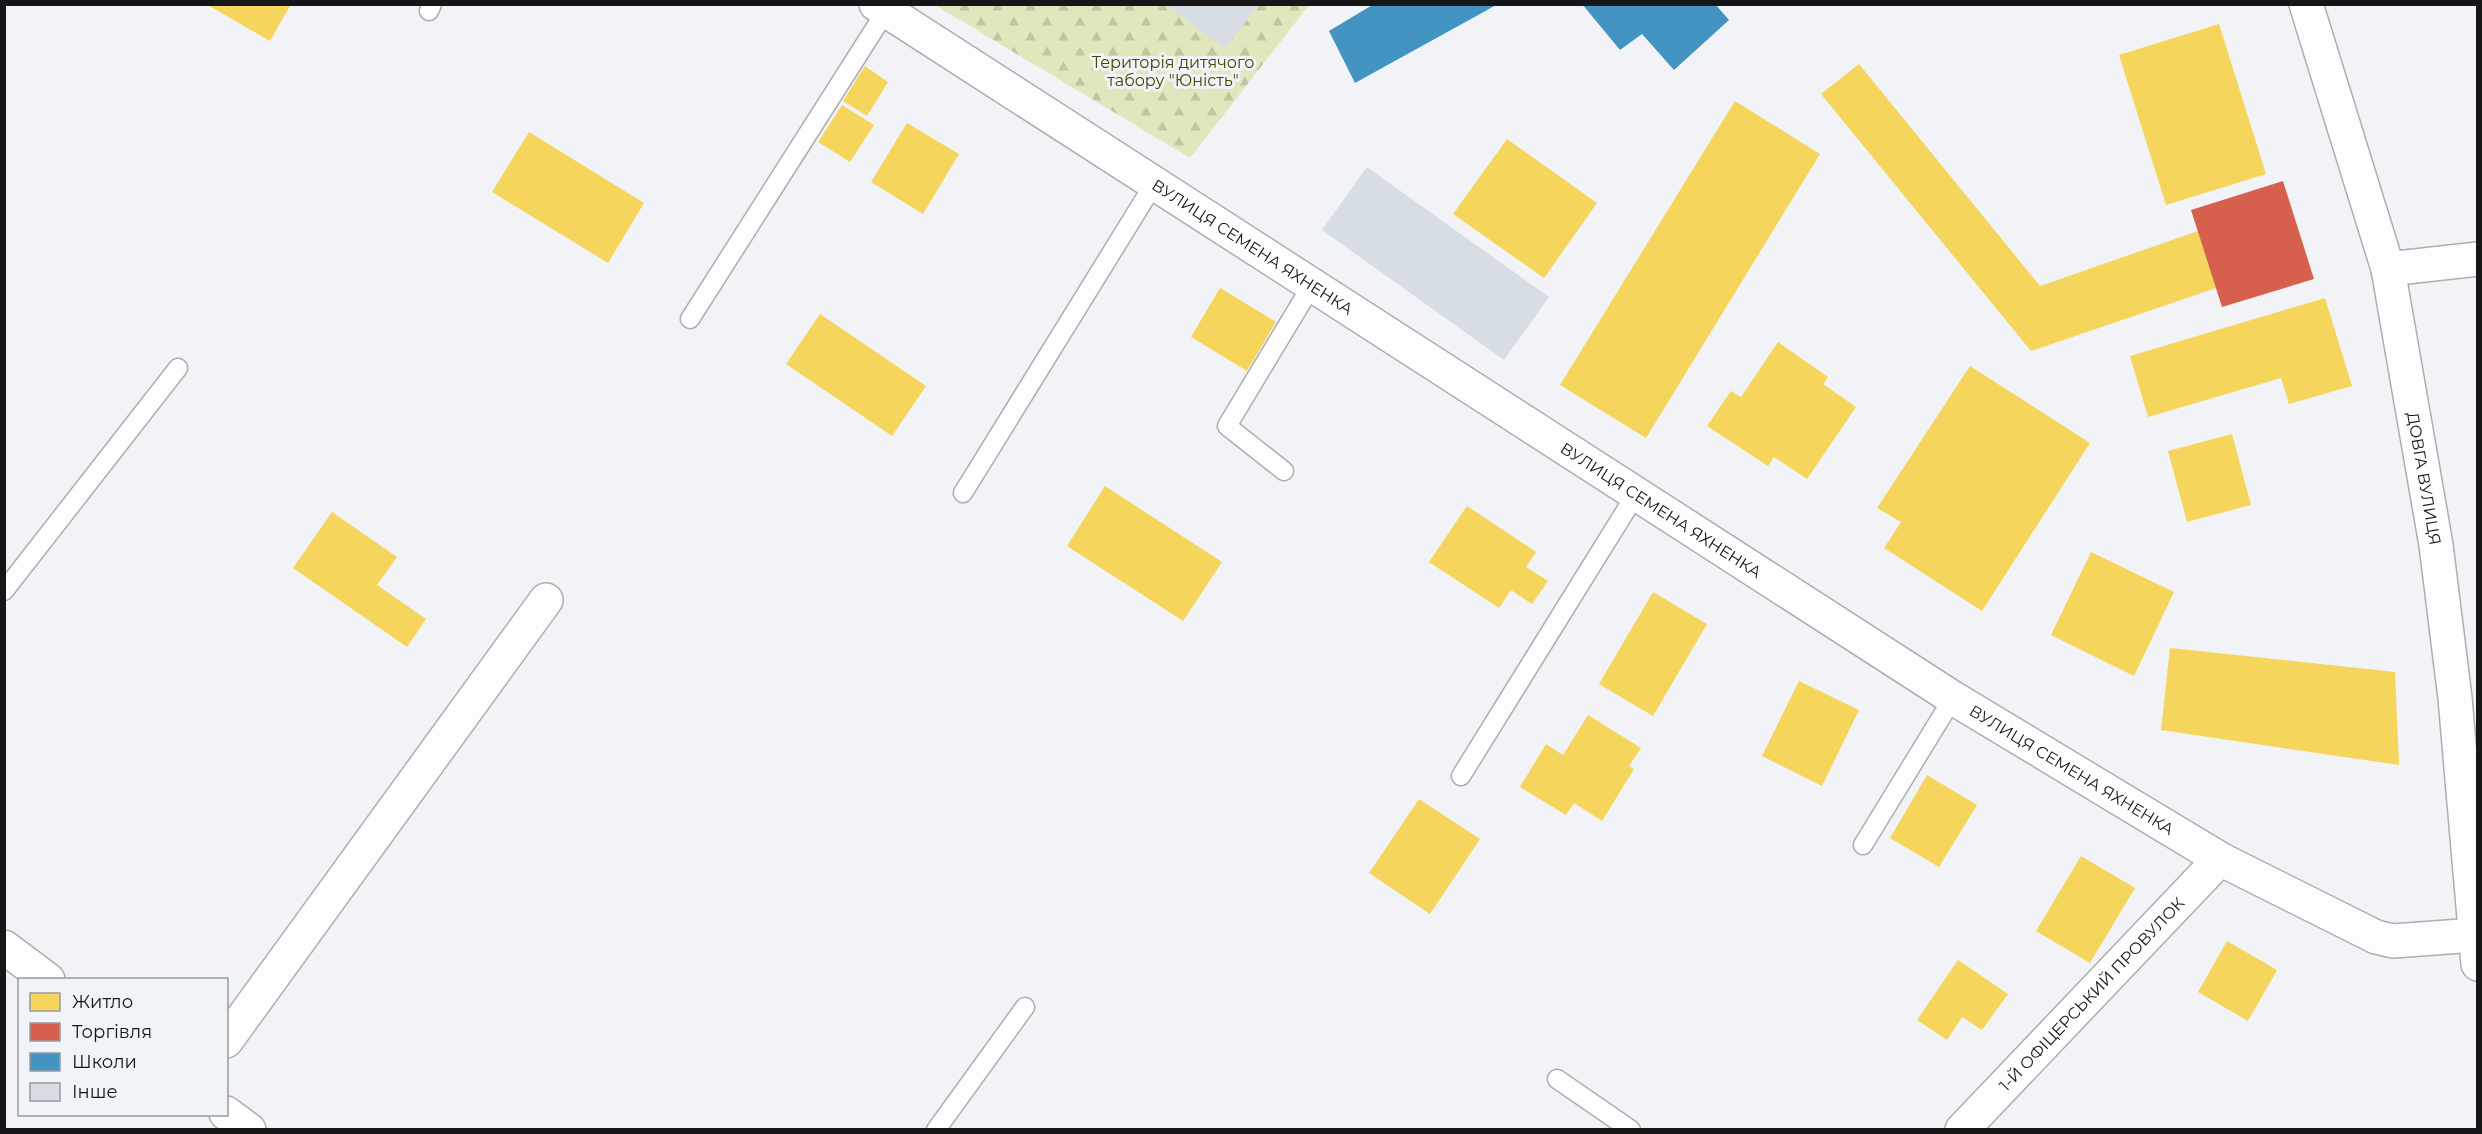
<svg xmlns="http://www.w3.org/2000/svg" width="2482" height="1134" font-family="Montserrat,sans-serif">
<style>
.forest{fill:url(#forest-firs)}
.homes{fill:#f6d55c}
.shops{fill:#d6604d}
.schools{fill:#4393c3}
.building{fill:#d6dde5}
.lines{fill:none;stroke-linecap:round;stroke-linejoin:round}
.lane-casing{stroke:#adaeb0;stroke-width:21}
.street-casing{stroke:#adaeb0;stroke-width:36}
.secondary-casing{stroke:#adaeb0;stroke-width:36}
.lane{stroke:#fdfdfe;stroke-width:18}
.street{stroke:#fdfdfe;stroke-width:33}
.secondary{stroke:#fdfdfe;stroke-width:33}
.labels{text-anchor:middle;stroke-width:6;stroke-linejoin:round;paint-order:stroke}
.park-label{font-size:16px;fill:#454701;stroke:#f0f3f7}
.street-label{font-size:16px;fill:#151618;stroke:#f0f3f7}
</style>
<defs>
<pattern id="forest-firs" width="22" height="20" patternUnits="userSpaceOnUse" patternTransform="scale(1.5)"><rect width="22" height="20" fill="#e2e6bc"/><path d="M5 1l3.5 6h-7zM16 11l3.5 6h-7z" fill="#c1c5a1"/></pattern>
</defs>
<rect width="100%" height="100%" fill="#f1f3f6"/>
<!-- forest -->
<path class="forest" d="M935,5H1309L1190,158Z"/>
<!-- homes -->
<path class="homes" d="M206,4H291L270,41Z
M2219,24L2266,174L2166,205L2119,55Z
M1859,64L2040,286L2198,231L2216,288L2031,351L1821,94Z
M865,66L888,82L867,116L843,101Z
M1735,101L1820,154L1646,438L1560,385Z
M842,105L874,125L850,162L818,142Z
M907,123L959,154L923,214L871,182Z
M529,132L644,203L608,263L492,192Z
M1507,139L1597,203L1544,278L1453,214Z
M1220,288L1276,322L1247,371L1191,337Z
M2325,298L2352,386L2289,404L2281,378L2148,417L2130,356Z
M820,314L926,386L892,436L786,364Z
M1778,342L1828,377L1823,384L1856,407L1807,479L1774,457L1768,466L1707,426L1731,391L1741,397Z
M1970,366L2090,443L1982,611L1884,548L1901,522L1877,508Z
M2232,434L2251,505L2187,522L2168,451Z
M1105,486L1222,562L1183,621L1067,546Z
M1467,506L1536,552L1526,567L1548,581L1532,604L1511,590L1499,608L1429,562Z
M332,512L397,557L377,585L426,619L407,647L293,568Z
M2091,552L2174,592L2134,676L2051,635Z
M1653,592L1707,624L1653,716L1599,684Z
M2170,648L2395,672L2399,765L2161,730Z
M1799,681L1859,710L1822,786L1762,756Z
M1588,715L1641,748L1629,766L1634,769L1602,821L1574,803L1566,815L1520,787L1546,744L1563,755Z
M1927,775L1977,805L1939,867L1890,838Z
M1419,799L1480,839L1430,914L1369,873Z
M2081,856L2135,888L2090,963L2036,931Z
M2227,941L2277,970L2248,1021L2198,992Z
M1958,960L2008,994L1982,1030L1962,1017L1947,1040L1917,1020Z"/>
<!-- shops -->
<path class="shops" d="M2283,181L2314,279L2222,307L2191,210Z"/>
<!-- schools -->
<path class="schools" d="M1374,4H1498L1355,83L1329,31Z
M1582,4H1715L1729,20L1674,70L1642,34L1620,50Z"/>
<!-- building -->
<path class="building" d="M1166,4H1259L1225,49Z
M1367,167L1549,297L1504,360L1322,230Z"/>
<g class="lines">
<defs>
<path id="lane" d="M429,11L432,4
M690,319L886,11
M1284,471L1227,426L1312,285
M963,493L1154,184
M4,591L178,368
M1461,776L1636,494
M1863,845L1953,698
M1557,1079L1631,1130
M936,1130L1025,1007"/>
<g id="street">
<path id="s1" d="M876,4L1953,698L2220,859L2376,937L2393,941L2475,935"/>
<path d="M2388,269L2478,259"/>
<path d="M4,947L48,980"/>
<path d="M226,1041L546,600"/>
<path d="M226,1113L249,1130"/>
<path id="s2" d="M1962,1130L2220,859"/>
</g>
<g id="secondary">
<path id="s3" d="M2306,4L2388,269L2436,545L2455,698L2478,964"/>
</g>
</defs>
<!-- lane casing -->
<use href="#lane" class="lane-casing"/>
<!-- street casing -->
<use href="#street" class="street-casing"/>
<!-- secondary casing -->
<use href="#secondary" class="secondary-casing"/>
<!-- lane -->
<use href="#lane" class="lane"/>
<!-- street -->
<use href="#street" class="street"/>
<!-- secondary -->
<use href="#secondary" class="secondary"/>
</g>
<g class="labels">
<!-- park labels -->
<g class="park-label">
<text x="1173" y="68">Територія дитячого<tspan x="1173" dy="18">табору "Юність"</tspan></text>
</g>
<!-- street labels -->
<g class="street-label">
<text dy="6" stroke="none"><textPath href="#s1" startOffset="448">ВУЛИЦЯ СЕМЕНА ЯХНЕНКА</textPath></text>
<text dy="6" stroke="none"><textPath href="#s3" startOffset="490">ДОВГА ВУЛИЦЯ</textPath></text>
<text dy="6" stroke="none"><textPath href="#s1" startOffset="934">ВУЛИЦЯ СЕМЕНА ЯХНЕНКА</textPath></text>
<text dy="6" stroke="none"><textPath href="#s1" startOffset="1420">ВУЛИЦЯ СЕМЕНА ЯХНЕНКА</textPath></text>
<text dy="6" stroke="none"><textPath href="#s2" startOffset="188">1-Й ОФІЦЕРСЬКИЙ ПРОВУЛОК</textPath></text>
</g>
</g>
<!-- border -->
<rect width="2482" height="1134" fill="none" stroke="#151618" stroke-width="12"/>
<!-- legend -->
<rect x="18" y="978" width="210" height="138" fill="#f0f3f7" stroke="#989b9e" stroke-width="1.5"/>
<rect x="30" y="993" width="30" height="18" fill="#f6d55c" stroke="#989b9e" stroke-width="1.5"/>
<text x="72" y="1008" font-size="18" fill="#151618">Житло</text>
<rect x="30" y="1023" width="30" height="18" fill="#d6604d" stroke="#989b9e" stroke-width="1.5"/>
<text x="72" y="1038" font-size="18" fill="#151618">Торгівля</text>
<rect x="30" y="1053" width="30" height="18" fill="#4393c3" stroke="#989b9e" stroke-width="1.5"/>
<text x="72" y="1068" font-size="18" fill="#151618">Школи</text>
<rect x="30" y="1083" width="30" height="18" fill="#d6dde5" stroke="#989b9e" stroke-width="1.5"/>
<text x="72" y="1098" font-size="18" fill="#151618">Інше</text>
</svg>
